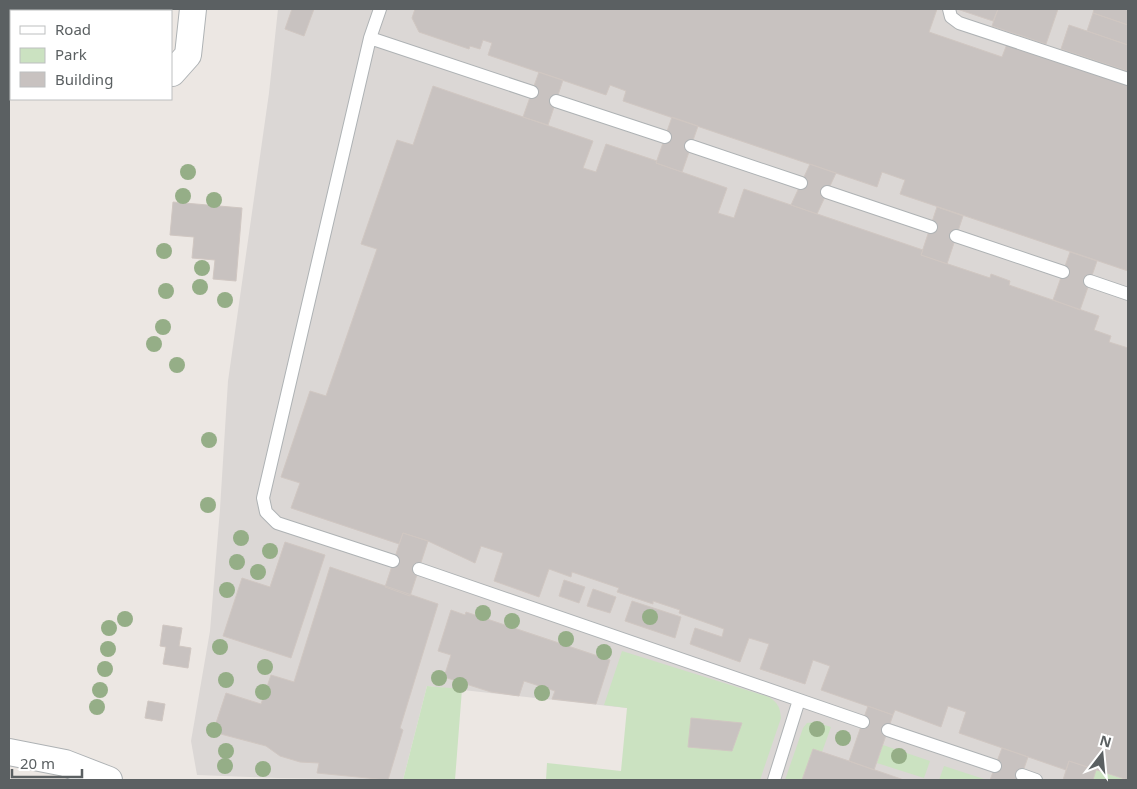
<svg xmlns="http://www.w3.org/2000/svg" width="1137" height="789" font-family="'Noto Sans',sans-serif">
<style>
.industrial{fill:#dbd7d5}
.green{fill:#cbe2c1}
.building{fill:#c8c2c0;stroke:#d0c7c2}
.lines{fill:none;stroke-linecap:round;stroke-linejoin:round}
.lane-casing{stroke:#aeb2b4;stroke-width:14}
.street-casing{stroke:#aeb2b4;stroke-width:28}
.lane{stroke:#fff;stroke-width:12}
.street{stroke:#fff;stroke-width:26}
.tree{fill:#95ae87}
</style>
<rect width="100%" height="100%" fill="#ece7e3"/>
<!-- industrial -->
<path class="industrial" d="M278,9H1128V780H727L627,708L427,686L403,780L278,778L197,775L191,741L210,631L220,509L228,381L269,93Z"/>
<!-- green -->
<path class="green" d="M622,651L769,697C778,703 780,707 781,718L760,780H546L547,763L621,771L627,708L604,705Z
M427,686L462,689L455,780H403Z
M815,722L831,727L822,752L813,750L802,780H785L803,728L807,723Z
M883,745L930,761L924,778L877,763Z
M944,766L987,780H939Z
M1096,770L1126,780H1093Z"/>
<!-- building -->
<path class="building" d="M292,9H314L304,36L285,29Z
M415,9H937L929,32L1002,57L1007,44L1128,85V271L900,194L905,180L882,172L877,187L623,101L626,91L610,85L606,95L488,55L492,43L483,40L480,49L470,46L469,49L419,32L412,18Z
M957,9H998L993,21Z
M998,9H1058L1046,44L992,26Z
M1094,9H1128V25L1093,13Z
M1093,13L1128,25V45L1087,31Z
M1069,25L1128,45V66L1127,71L1061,49Z
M539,72L563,80L548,125L523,117Z
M433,86L593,141L583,168L596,172L606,144L657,161L656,163L727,188L718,213L734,218L744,189L923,250L921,255L990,278L991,274L1010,281L1009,285L1099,316L1094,330L1111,336L1109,342L1128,348V780L1069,761L1066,770L959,733L966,712L948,706L941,727L895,710L893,715L821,690L830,666L813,660L805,684L760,669L769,644L749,638L740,662L690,644L695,628L722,637L724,629L679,613L680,610L653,601V604L617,592L619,588L572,572L571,577L549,569L539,597L494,581L503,553L481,546L475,563L428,541L403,533L399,544L291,508L300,483L281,477L310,391L326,396L377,249L361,244L397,140L413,145Z
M672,117L698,126L682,172L656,163Z
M810,164L836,173L817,214L791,205Z
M173,202L242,208L236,281L213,279L215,260L192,258L194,237L170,235Z
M937,207L963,216L947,264L921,255Z
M1070,252L1097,261L1080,310L1053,300Z
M403,533L428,541L410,596L385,587Z
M285,542L325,555L291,658L223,636L242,578L270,587Z
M330,567L438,604L400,728L403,730L388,780L317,773L319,763L300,762L280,756L266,746L213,732L226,693L261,704L271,675L294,682Z
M564,580L585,587L579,603L559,596Z
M593,589L616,597L610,613L587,606Z
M632,601L681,617L675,638L625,621Z
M451,610L465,615L466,612L610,660L596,704L552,699L555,691L524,681L519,696L491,692L444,677L451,655L438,651Z
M163,625L182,628L179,646L191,648L188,668L163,664L166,647L160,646Z
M148,701L165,704L162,721L145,718Z
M868,706L893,715L874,770L849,761Z
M691,718L742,723L732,751L688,747Z
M1002,748L1028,757L1020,780H990Z
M813,749L849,761L904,780H802Z
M1069,761L1096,770L1093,780H1063Z"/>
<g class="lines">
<defs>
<path id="lane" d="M380,9L370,38L263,498L266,512L277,523L393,561
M949,9L951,17L959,23L1128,79
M370,38L532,92
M556,101L665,137
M691,146L801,183
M827,192L931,227
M956,236L1063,272
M1090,281L1128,294
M419,569L863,722
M888,730L995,766
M1022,775L1036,780
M774,780L799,700"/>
<path id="street" d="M9,18H11
M172,73L188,55L193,9
M9,752L65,763L109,780"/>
</defs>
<!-- lane casing -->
<use href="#lane" class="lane-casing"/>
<!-- street casing -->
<use href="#street" class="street-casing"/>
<!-- lane -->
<use href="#lane" class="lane"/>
<!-- street -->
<use href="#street" class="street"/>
</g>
<!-- trees -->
<g class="tree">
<circle cx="188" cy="172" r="8"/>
<circle cx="183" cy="196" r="8"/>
<circle cx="214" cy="200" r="8"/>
<circle cx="164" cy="251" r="8"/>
<circle cx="202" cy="268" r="8"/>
<circle cx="200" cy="287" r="8"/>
<circle cx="166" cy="291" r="8"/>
<circle cx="225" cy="300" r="8"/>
<circle cx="163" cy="327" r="8"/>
<circle cx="154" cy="344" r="8"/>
<circle cx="177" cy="365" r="8"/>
<circle cx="209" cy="440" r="8"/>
<circle cx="208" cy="505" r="8"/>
<circle cx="241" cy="538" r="8"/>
<circle cx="270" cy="551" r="8"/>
<circle cx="237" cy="562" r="8"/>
<circle cx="258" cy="572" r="8"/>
<circle cx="227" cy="590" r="8"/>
<circle cx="483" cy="613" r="8"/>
<circle cx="650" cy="617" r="8"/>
<circle cx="125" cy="619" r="8"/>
<circle cx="512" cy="621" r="8"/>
<circle cx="109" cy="628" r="8"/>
<circle cx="566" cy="639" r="8"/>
<circle cx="220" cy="647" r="8"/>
<circle cx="108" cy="649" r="8"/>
<circle cx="604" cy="652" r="8"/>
<circle cx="265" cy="667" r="8"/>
<circle cx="105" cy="669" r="8"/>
<circle cx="439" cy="678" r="8"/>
<circle cx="226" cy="680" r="8"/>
<circle cx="460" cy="685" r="8"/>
<circle cx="100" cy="690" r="8"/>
<circle cx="263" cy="692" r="8"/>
<circle cx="542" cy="693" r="8"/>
<circle cx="97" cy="707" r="8"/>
<circle cx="817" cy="729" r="8"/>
<circle cx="214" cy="730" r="8"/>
<circle cx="843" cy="738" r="8"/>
<circle cx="226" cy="751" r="8"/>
<circle cx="899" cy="756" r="8"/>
<circle cx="225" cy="766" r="8"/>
<circle cx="263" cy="769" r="8"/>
</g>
<!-- border -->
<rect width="1137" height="789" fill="none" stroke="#5b6062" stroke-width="20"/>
<!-- legend -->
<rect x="10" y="10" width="162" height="90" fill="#ffffff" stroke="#bdbfc0"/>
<rect x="20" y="26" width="25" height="8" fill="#ffffff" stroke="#bdbfc0"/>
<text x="55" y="35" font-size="15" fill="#5b6062">Road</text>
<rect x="20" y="48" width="25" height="15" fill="#cbe2c1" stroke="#bdbfc0"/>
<text x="55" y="60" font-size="15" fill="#5b6062">Park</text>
<rect x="20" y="72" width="25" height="15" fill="#c8c2c0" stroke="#bdbfc0"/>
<text x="55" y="85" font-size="15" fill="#5b6062">Building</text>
<!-- north arrow -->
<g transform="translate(1102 754) rotate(16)" stroke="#ffffff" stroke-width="4" paint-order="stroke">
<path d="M0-4L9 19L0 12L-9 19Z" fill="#5b6062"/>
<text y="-8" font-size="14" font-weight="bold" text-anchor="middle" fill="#5b6062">N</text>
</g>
<!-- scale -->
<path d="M12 769v8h70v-8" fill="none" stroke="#5b6062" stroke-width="2.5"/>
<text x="20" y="769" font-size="15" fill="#5b6062" stroke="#ffffff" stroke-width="4" paint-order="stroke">20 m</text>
</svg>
